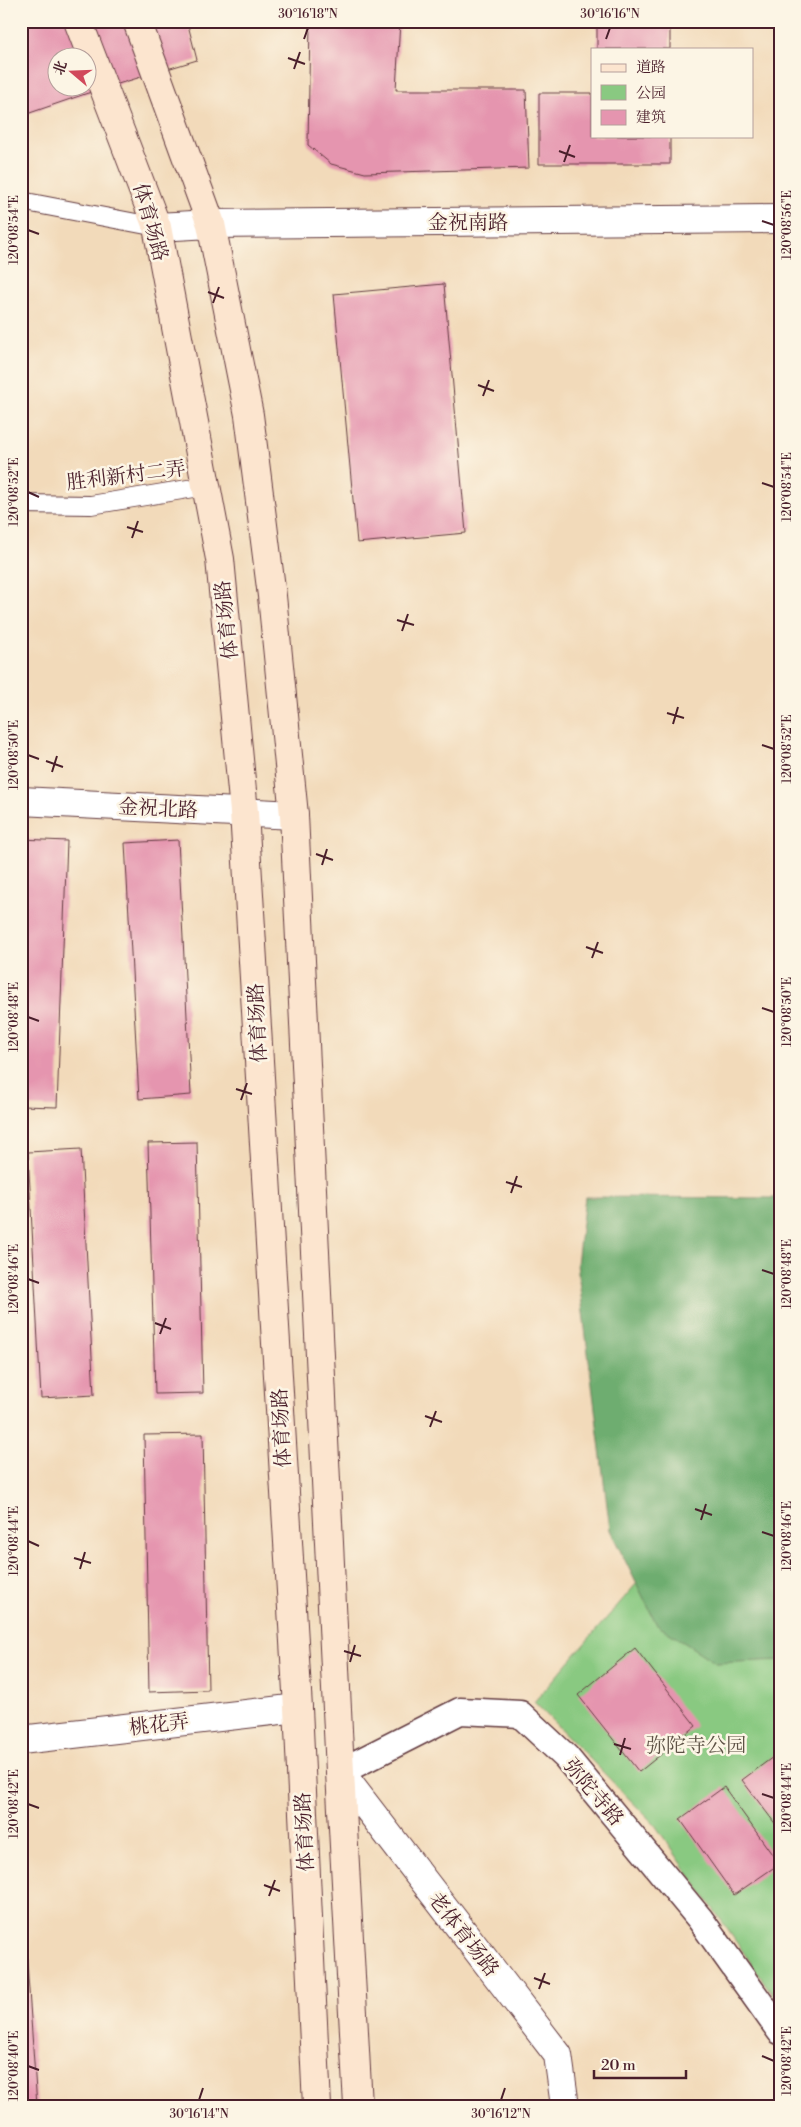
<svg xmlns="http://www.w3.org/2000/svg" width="801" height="2127" font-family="'Libre Bodoni','Noto Serif SC',serif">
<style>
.green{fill:#89c981;stroke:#6a7456}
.forest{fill:#6ead6f;stroke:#5c664d}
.building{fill:#e595af;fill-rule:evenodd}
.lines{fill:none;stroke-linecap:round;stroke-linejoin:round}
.service-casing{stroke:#633b40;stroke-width:20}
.pedestrian-casing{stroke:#633b40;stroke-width:29}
.minor-casing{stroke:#633b40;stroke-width:30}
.tertiary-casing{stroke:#633b40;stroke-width:30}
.secondary-casing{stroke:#633b40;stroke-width:30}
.path{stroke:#633b40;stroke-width:3;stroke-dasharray:1 4;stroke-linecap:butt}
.service{stroke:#fff;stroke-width:18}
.pedestrian{stroke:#fff;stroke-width:26}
.minor{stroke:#fff;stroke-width:28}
.tertiary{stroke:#fff;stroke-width:28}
.secondary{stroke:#fce5cf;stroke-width:28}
.ticks{fill:none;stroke:#4a1f2b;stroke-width:2}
.labels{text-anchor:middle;stroke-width:5;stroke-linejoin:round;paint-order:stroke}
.street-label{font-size:20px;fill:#4a1f2b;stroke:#fcf5e5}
.park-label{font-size:20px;fill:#5d5245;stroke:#fcf5e5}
.neatline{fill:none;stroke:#4a1f2b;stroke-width:2}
.ticks-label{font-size:12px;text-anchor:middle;fill:#4a1f2b}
</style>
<rect width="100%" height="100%" fill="#fcf5e5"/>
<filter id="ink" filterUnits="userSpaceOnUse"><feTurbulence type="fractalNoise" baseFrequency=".02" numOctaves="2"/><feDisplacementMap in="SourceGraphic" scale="10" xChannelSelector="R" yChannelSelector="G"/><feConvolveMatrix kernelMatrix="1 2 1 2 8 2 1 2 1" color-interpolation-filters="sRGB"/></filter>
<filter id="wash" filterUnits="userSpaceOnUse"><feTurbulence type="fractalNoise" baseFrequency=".0096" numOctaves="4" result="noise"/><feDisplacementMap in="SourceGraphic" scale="20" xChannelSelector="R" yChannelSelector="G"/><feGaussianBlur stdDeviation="1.12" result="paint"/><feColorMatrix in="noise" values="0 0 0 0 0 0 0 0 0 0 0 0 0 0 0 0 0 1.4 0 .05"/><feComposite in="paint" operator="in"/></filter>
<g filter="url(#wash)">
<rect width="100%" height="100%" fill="#f2daba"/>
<!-- green -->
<path class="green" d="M637,1583L658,1625L716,1662L780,1660V2005L655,1825L534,1702Z"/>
<!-- forest -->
<path class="forest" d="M585,1197L780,1198V1660L716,1663L657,1625L610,1530L577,1264Z"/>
<g id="blocks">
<!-- building -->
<path class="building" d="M21,21H187L197,60L85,94L21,116ZM58,58H88V88H58Z
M310,21H400L396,90H526L529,168L365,173L331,164L308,145Z
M597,21H670V49H597Z
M539,93H592V136H670V164H539Z
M444,284L466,533L357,543L334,294Z
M21,839L67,841L57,1107L21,1106Z
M178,840L191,1095L139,1099L125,843Z
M197,1142L203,1393L155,1394L148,1143Z
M81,1149L94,1395L41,1398L28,1152Z
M203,1434L208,1690L149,1692L144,1435Z
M635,1648L696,1726L639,1772L578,1695Z
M777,1754L780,1757V1830L742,1780Z
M724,1787L779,1864L734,1895L680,1819Z
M21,1918H24L37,2106H21Z"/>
</g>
</g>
<g filter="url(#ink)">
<use href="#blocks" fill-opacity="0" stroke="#633b40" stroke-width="1"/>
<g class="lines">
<defs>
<path id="service" d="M21,201L157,227
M21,504L91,505L206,486"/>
<path id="pedestrian" d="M340,1772L460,1711L520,1714L566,1757L700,1919L780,2031"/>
<path id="minor" d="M157,227L211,224L780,219
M21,1740L298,1708
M340,1772L558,2055L565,2106"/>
<path id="tertiary" d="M21,801L294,815"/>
<path id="secondary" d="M78,21L157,227L220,559L244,812L298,1708L317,2106
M137,21L211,224L249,415L272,596L294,815L340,1772L358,2106"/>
</defs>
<!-- service casing -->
<use href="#service" class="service-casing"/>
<!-- pedestrian casing -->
<use href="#pedestrian" class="pedestrian-casing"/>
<!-- minor casing -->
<use href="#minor" class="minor-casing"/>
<!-- tertiary casing -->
<use href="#tertiary" class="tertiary-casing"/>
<!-- secondary casing -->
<use href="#secondary" class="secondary-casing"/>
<!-- path -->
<path class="path" d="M21,78L28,102"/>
<!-- service -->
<use href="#service" class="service"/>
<!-- pedestrian -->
<use href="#pedestrian" class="pedestrian"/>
<!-- minor -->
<use href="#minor" class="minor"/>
<!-- tertiary -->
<use href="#tertiary" class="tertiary"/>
<!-- secondary -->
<use href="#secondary" class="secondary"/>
</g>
</g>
<!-- ticks -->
<path class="ticks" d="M304,39L308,28M606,39L610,28M288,58L305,64M294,69L300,52M559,151L575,157M564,162L570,145M762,221L774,225M28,230L39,234M208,292L224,298M213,303L219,287M478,385L494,391M483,396L489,380M762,483L774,487M28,492L39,497M127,527L143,532M132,538L138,521M397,620L414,625M402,631L408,614M667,713L684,718M673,724L678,707M762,745L774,749M28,755L39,759M46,761L63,767M52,772L57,756M316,854L333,860M322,865L327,849M586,947L603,953M592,958L598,942M762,1008L774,1012M28,1017L39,1021M236,1089L252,1094M241,1100L247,1083M506,1182L522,1187M511,1193L517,1176M762,1270L774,1274M28,1279L39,1283M155,1323L171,1329M160,1334L166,1318M425,1416L442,1422M430,1427L436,1411M695,1509L712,1515M701,1520L706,1504M762,1532L774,1536M28,1541L39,1546M74,1558L91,1563M80,1569L85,1552M344,1651L361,1656M350,1662L355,1645M614,1744L631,1749M620,1755L625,1738M762,1794L774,1798M28,1804L39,1808M264,1885L280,1891M269,1896L275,1880M534,1978L550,1984M539,1989L545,1973M762,2056L774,2061M28,2066L39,2070M199,2100L203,2088M501,2100L505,2088"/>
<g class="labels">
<!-- street labels -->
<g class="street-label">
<text transform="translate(151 222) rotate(74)" y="7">体育场路</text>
<text x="468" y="229">金祝南路</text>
<text transform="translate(126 475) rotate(-7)" y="7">胜利新村二弄</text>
<text transform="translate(226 620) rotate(-96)" y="7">体育场路</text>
<text transform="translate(158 808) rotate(3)" y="7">金祝北路</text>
<text transform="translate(257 1023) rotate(-93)" y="7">体育场路</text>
<text transform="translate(281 1428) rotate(-93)" y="7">体育场路</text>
<text transform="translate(159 1724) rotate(-7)" y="7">桃花弄</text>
<text transform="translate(594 1792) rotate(50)" y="7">弥陀寺路</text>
<text transform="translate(304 1832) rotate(-93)" y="7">体育场路</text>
<text transform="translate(464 1934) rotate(52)" y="7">老体育场路</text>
</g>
<!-- park labels -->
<g class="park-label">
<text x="696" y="1752">弥陀寺公园</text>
</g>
</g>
<!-- margin -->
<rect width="801" height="2127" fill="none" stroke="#fcf5e5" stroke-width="55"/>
<!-- legend -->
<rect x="591" y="48" width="162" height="90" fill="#fcf5e5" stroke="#b59f9b"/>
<rect x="601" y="64" width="25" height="8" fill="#fce5cf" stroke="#b59f9b"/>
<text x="636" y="72" font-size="15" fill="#4a1f2b">道路</text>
<rect x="601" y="85" width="25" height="15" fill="#89c981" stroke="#b59f9b"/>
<text x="636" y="98" font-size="15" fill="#4a1f2b">公园</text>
<rect x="601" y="110" width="25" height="15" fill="#e595af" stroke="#b59f9b"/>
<text x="636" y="122" font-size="15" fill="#4a1f2b">建筑</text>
<!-- north arrow -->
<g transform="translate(72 72) rotate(289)"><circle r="24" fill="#fcf5e5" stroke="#b59f9b"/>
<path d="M0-4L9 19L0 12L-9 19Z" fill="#d1495b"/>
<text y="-8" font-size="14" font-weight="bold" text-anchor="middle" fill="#4a1f2b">北</text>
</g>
<!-- scale -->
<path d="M594 2070v8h92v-8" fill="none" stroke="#4a1f2b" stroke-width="2.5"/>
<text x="601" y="2070" font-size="15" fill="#4a1f2b" stroke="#fcf5e5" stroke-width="4" paint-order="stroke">20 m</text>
<rect x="28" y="28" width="746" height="2072" class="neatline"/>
<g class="ticks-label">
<text x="308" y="18">30°16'18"N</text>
<text x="610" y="18">30°16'16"N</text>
<text transform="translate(787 225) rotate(-90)" y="4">120°08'56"E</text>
<text transform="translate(14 230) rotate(-90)" y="4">120°08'54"E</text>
<text transform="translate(787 487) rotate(-90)" y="4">120°08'54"E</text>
<text transform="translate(14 492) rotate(-90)" y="4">120°08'52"E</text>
<text transform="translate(787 749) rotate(-90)" y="4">120°08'52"E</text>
<text transform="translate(14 755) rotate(-90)" y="4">120°08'50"E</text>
<text transform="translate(787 1012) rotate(-90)" y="4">120°08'50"E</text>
<text transform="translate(14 1017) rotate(-90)" y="4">120°08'48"E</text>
<text transform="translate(787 1274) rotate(-90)" y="4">120°08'48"E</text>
<text transform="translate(14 1279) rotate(-90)" y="4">120°08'46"E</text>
<text transform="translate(787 1536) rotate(-90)" y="4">120°08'46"E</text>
<text transform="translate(14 1541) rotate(-90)" y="4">120°08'44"E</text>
<text transform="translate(787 1798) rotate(-90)" y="4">120°08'44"E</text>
<text transform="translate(14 1804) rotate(-90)" y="4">120°08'42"E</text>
<text transform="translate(787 2061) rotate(-90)" y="4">120°08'42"E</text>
<text transform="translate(14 2066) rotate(-90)" y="4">120°08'40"E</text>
<text x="199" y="2118">30°16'14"N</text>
<text x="501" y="2118">30°16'12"N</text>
</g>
</svg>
